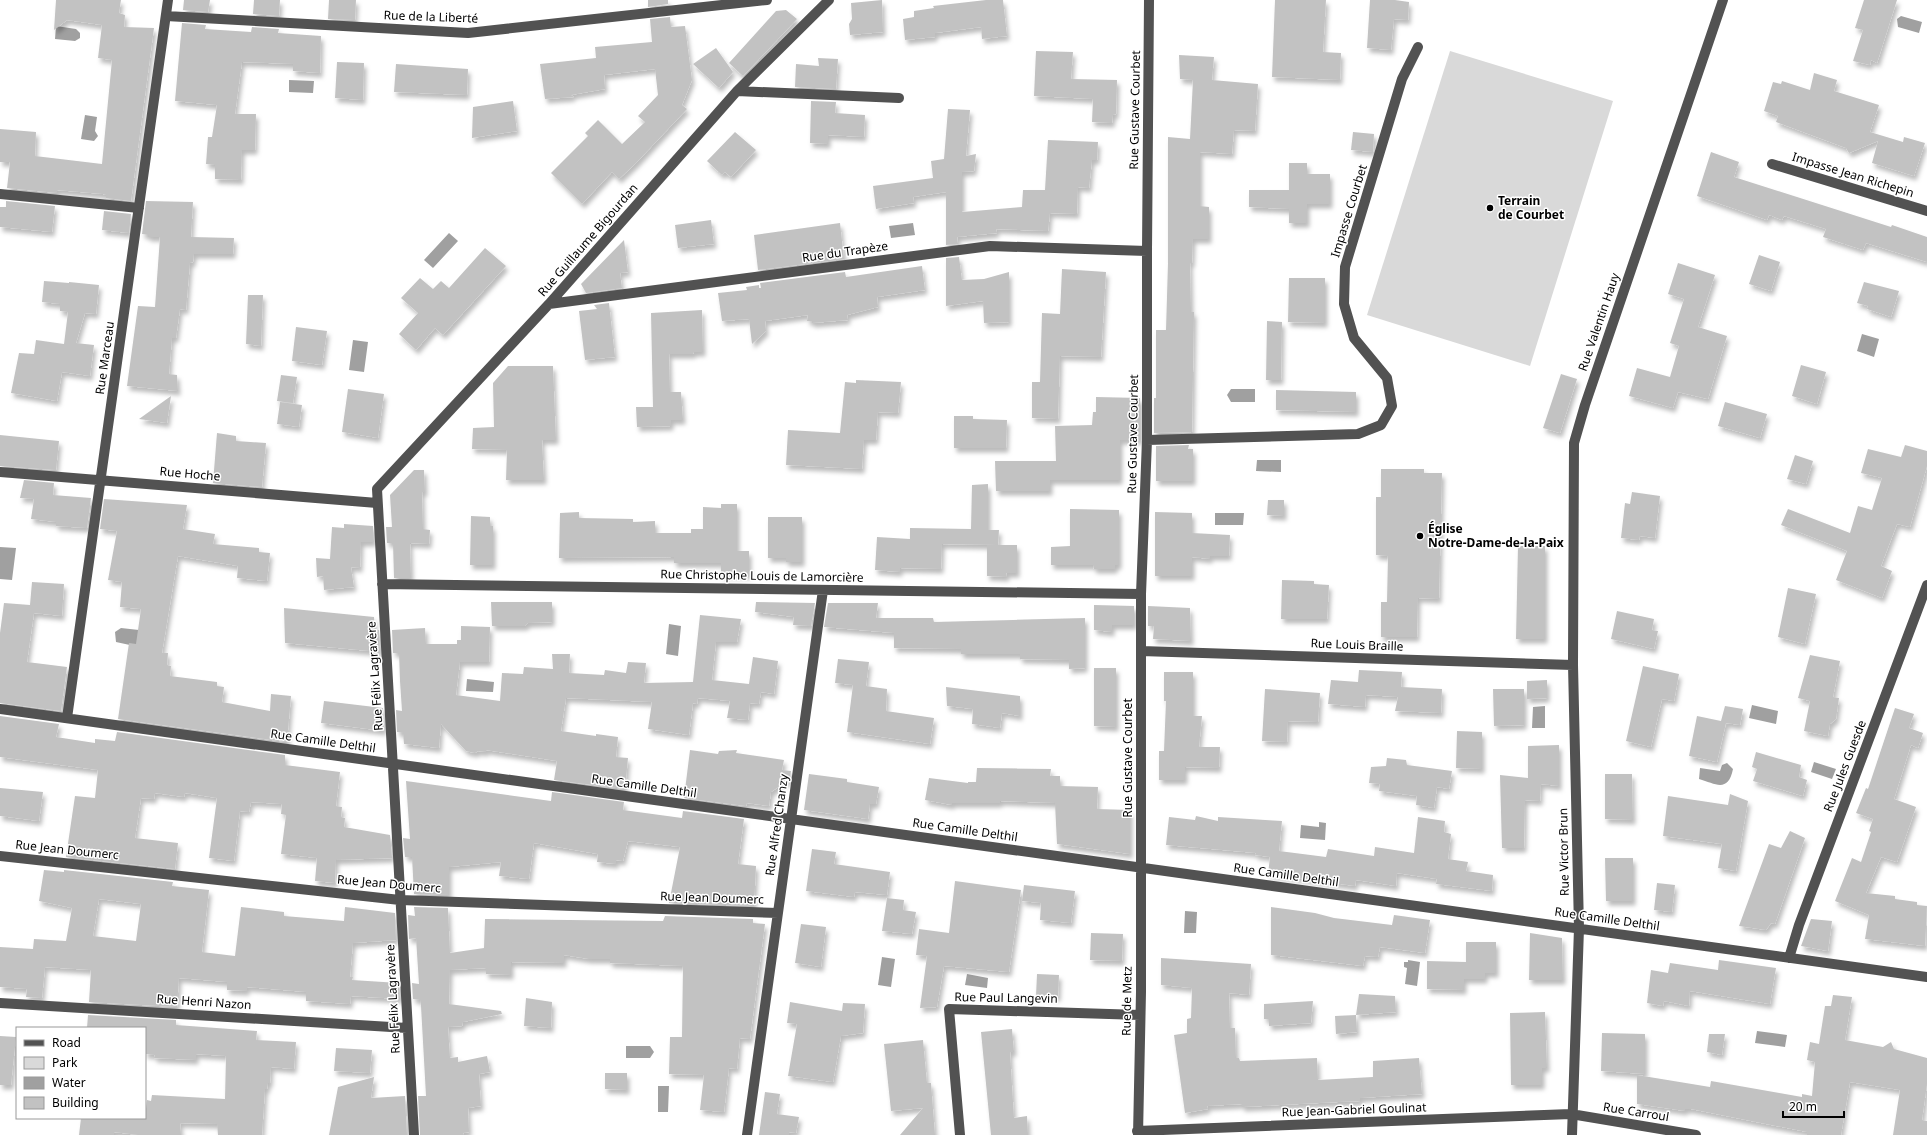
<svg xmlns="http://www.w3.org/2000/svg" width="1927" height="1135" font-family="'Noto Sans',sans-serif">
<style>
.green{fill:#d9d9d9}
.water{fill:#a0a0a0}
.building{fill:#c2c2c2;fill-rule:evenodd;filter:url(#shadow)}
.lines{fill:none;stroke-linecap:round;stroke-linejoin:round}
.minor{stroke:#525252;stroke-width:10}
.poi-dot{fill:#000;stroke:#fff;stroke-width:1.5}
.labels{text-anchor:middle;stroke-width:3;stroke-linejoin:round;paint-order:stroke}
.street-label{font-size:12px;fill:#000;stroke:#fff}
.poi-label{font-size:12px;font-weight:bold;fill:#000;stroke:#fff;text-anchor:start}
</style>
<defs>
<filter id="shadow"><feDropShadow dx="2.5" dy="4.5" stdDeviation="2" flood-color="#0004"/></filter>
</defs>
<rect width="100%" height="100%" fill="#fff"/>
<!-- green -->
<path class="green" d="M1450,51L1613,101L1530,366L1367,315Z"/>
<!-- water -->
<path class="water" d="M1901,16L1922,22L1919,33L1898,27L1897,19Z
M56,26L76,29L80,33V38L75,41L55,39Z
M289,80L314,81L313,93L289,92Z
M85,115L97,117L95,131L98,136L94,141L81,139Z
M913,223L915,235L891,238L889,226Z
M449,233L458,241L433,268L424,260Z
M1862,334L1879,339L1874,357L1857,351Z
M353,340L368,342L364,372L349,370Z
M1231,389H1255V402H1231L1227,395Z
M1257,460H1281V472L1256,471Z
M1215,513H1244L1243,525H1215Z
M0,547L16,548L12,580L0,579Z
M669,624L681,626L678,656L666,654Z
M121,628L139,630V647L116,642L115,632Z
M467,679L494,682L493,692L466,691Z
M1752,705L1778,711L1776,724L1749,718Z
M1545,706V728H1532L1533,707Z
M1814,762L1836,769L1832,779L1811,772Z
M1727,763L1733,769C1728,793 1716,784 1699,779L1700,768L1720,771L1722,765Z
M1319,822L1326,823L1325,840L1300,838L1301,825L1319,827Z
M1185,911L1197,912L1196,933H1184Z
M882,957L895,959L891,987L878,985Z
M1408,960L1420,962L1417,986L1405,984L1407,968L1404,967V962H1408Z
M967,974L988,978L987,988L965,985Z
M1757,1031L1787,1035L1785,1047L1755,1043Z
M626,1046H650L654,1052L650,1058H626Z
M658,1086H669L668,1112H658Z"/>
<!-- building -->
<path class="building" d="M56,0H121L119,13L125,15L124,27L154,28L131,201L106,198V195L103,194L57,190V193L7,188L10,162H0V129L36,132L35,156L102,164L112,60L98,58L102,25L67,20L54,30Z
M184,0H210L208,12L183,10Z
M254,0H280L279,16L253,14Z
M329,0H356L355,20L328,19Z
M648,0H668V4L648,7Z
M882,0L883,32L850,35L849,24L852,19L851,3Z
M986,0H1003L1007,36L982,39L981,27L935,33V37L905,40L903,19L914,17V11L934,8L933,6Z
M1275,0H1326L1323,52L1341,53L1340,80L1272,77Z
M1370,0H1395L1409,2L1408,20L1394,19L1391,50L1367,48Z
M1864,0H1897L1877,63L1871,60L1870,65L1853,61L1863,30L1855,28Z
M786,10L797,19L743,76L729,63L776,11Z
M670,17L671,27L685,26L692,80L682,105L687,109L636,163L619,179L612,172L582,204L551,173L588,136L585,133L598,120L622,144L645,122L638,116L658,95L655,69L604,75L605,89L571,95L574,97L545,99L540,64L596,58L595,47L652,42L650,19Z
M182,23L206,25L205,29L251,32L252,27L279,29L278,33L321,36L320,73L293,71V64L242,62L235,114H256L255,150H242L241,180L215,179V165L206,164L208,137H212L217,105L175,101Z
M716,48L733,72L719,88L693,64Z
M1036,51L1073,52L1071,79L1117,80L1116,114L1113,115L1112,123L1092,122L1093,99L1034,96Z
M1179,55L1214,57L1212,80L1258,84L1255,131L1234,130L1232,154L1200,152V206L1209,207V239H1193L1192,263H1190L1191,312H1194L1192,432L1154,433V398H1156V330H1166L1168,263V137L1190,139L1193,80L1180,79Z
M818,58L838,59L836,89L795,87L796,64L819,66Z
M337,62L364,63L363,100L335,98Z
M396,64L468,69L467,95L394,92Z
M1814,73L1837,80L1834,91L1879,105L1870,132L1903,142L1904,137L1925,143L1914,176L1872,163L1878,141L1849,153L1846,148L1776,122L1778,116L1764,111L1773,82L1781,84L1782,81L1810,90Z
M513,101L517,131L472,138L473,107Z
M811,101L836,102L835,113L865,115L864,137L828,135V144L810,143Z
M948,109L970,110L966,156L976,154L974,171L962,172V212L1022,207L1023,190H1045L1048,140L1098,142L1097,160H1092L1089,188L1078,187L1077,214L1050,213L1048,231L996,229L997,233L957,237L958,244L946,245V192L913,197L914,203L876,209L873,186L933,178L931,161L944,159Z
M735,132L756,150L731,177L725,172L722,175L707,161Z
M1353,132L1374,134L1373,152L1351,150Z
M1711,152L1739,162L1734,177L1891,227L1892,225L1927,237V262L1866,243L1863,250L1823,237L1826,229L1784,216L1782,220L1769,215L1767,220L1697,196Z
M1289,163H1307V174H1330V204H1307V223H1289V209L1249,207V190H1289Z
M6,201L55,206L52,232L0,227V207H6Z
M146,201L193,202L191,237L234,238L233,254H194L193,262L190,263L186,310L180,309L176,338H172L169,374L177,375L178,391L127,386L138,306L155,307L160,237H148V235L142,234Z
M104,211L131,214L129,233L102,230Z
M711,220L714,244L678,248L675,225Z
M840,223L844,259L758,270L754,235Z
M624,240L628,272L620,273L622,288L586,293L581,284Z
M485,248L506,266L443,335L435,328L416,350L399,334L418,313L401,298L420,278L433,289L441,281L449,288Z
M1759,255L1780,262L1771,291L1749,284Z
M959,257L962,280L984,279L1009,272V322L984,323L983,301L946,306V258Z
M1678,263L1715,275L1698,327L1727,336L1708,399L1678,392L1673,408L1629,396L1637,368L1670,377L1679,346L1670,343L1684,299L1668,294Z
M922,266L925,290L877,297L878,307L847,315L848,320L812,323V321H807L808,315L765,321L766,331L752,344L749,319L722,321L718,293L747,290L746,287L759,285V288H761L760,283L845,272L846,277Z
M1062,269L1106,272L1101,357L1060,356L1058,419L1032,418V382H1040L1042,313L1060,314Z
M1289,278H1325V323L1288,322Z
M44,281L69,283V282L99,285L96,314L85,313L76,343L94,345L90,376L62,372L57,401L11,393L19,353L34,354L36,340L64,344L68,312L60,311V304L42,302Z
M1864,282L1899,291L1891,317L1867,309L1868,306L1857,303Z
M248,295H263L261,346L246,344Z
M609,303L615,357L585,360L579,311L597,309L594,305Z
M702,310L703,352H694L693,354H669L670,392H681L683,420H671V426L637,427L636,407H653L651,313Z
M1267,321L1282,322L1281,380H1266Z
M296,327L327,331L322,365L292,361Z
M1801,365L1826,372L1817,404L1792,396Z
M508,366H553L556,440H542L544,480H506L507,450L472,449L473,428L494,427L493,383Z
M1561,374L1577,379L1560,433L1543,428Z
M281,375L297,377L293,403L277,401Z
M856,380L901,382L898,413L878,412L876,440H864L862,469L786,465L788,430L840,433L845,382L856,383Z
M348,389L384,394L378,438L342,432Z
M1276,390L1356,392V412L1276,410Z
M171,396L167,423L139,419Z
M1096,397L1140,398V440H1120V480H1050V491H996L995,461H1056L1055,426L1092,425L1093,412H1096Z
M280,402L302,405L299,427L277,424Z
M1725,402L1767,414L1760,438L1718,426Z
M954,416H973V419L1007,420L1006,448H954Z
M217,433L236,436V441L266,443L262,487L213,483Z
M0,435L59,441L56,470L0,466Z
M1189,445L1188,449H1193V481H1156V446Z
M1905,445L1927,451V466L1910,527L1897,524L1881,566L1892,571L1882,598L1836,580L1847,551L1781,525L1788,509L1850,533L1858,506L1872,510L1882,478L1861,473L1868,449L1901,457Z
M1795,455L1813,461L1806,484L1787,479Z
M1381,469H1424V473H1442L1439,599L1418,598L1417,637H1381V602H1387L1388,556L1376,555V497H1381Z
M414,470H424L425,492H422L423,529L430,530L429,544L410,543L411,578H394L393,543H387L386,527H392L390,495Z
M24,480L54,483L53,495L91,498L87,528L56,526V522L31,519L34,499L20,498Z
M988,484V530H999L998,545L942,544L941,569L900,568V572L875,570L877,537L910,539V528L971,529L972,485Z
M1632,492L1660,496L1655,538L1640,536L1639,540L1621,538L1625,503L1630,504Z
M104,499L187,505L183,529L215,534L213,544L259,548V552L270,553L267,581L237,578L238,566L178,556L162,653H168L167,665L171,666L170,676L217,682V686L224,687L222,702L270,711L271,694L291,696L287,742L118,719L129,643L136,644L141,609L120,607L122,582L108,580L117,531L100,529Z
M1268,500H1284V516L1267,515Z
M721,504H737V551H749V575H721V563H674V557L559,558L560,513L579,512V518L633,519V522L655,521V533H691V529H703V507L721,508Z
M1070,509L1119,510V565H1115V569H1094L1093,565H1051V547L1070,546Z
M1155,512L1192,513V533L1230,535L1229,556H1210V559L1192,557V576H1155Z
M471,516L490,517V526H493V565H470Z
M768,517H802V562H786V558H768Z
M344,524L373,526L374,542H361L360,568L351,567L354,587L324,590L323,576L317,577L316,558L330,559L332,527L344,528Z
M987,545H1017V573H1006L1007,577L987,576Z
M1518,546H1545V639H1516Z
M1282,580L1314,581V584L1329,585L1327,619H1281Z
M32,582L64,584L62,616L34,613L27,662L67,667L61,711L0,703V633L4,603L30,605Z
M1788,588L1816,594L1805,644L1778,637Z
M491,602H552V622L528,623L525,626H492Z
M756,602L815,603L811,626L793,625L794,617L755,612Z
M828,603H878L876,618H933L934,622L1085,618V668L1069,669V660L1020,659V654H961V649L894,648V633L824,627Z
M1094,605L1134,606V625H1112V632L1094,630Z
M1148,606L1190,608L1191,641L1153,639L1154,626H1148Z
M284,608L374,617L375,630H379L380,652L285,643Z
M1617,611L1654,619L1652,630L1658,631L1654,649L1611,639Z
M700,615L741,619L737,642H716L712,680L749,684L753,657L778,661L774,694L761,692L759,704L750,703L748,720L727,718L730,701L698,698L697,704L693,703L689,735L648,729L652,702L566,698L561,731L596,736V734L618,737L616,757L628,758L625,789L554,780L557,761L486,750V752L478,751L475,753L466,751L441,724L439,748L404,744L403,733L397,732L396,710L402,711L400,681L399,653H393L392,630L425,628L426,644H457V640H461V626L490,627L489,662H460L456,695L500,701L502,673L523,674L524,667L553,669L552,654H570L569,673L604,675L605,670L626,673L628,662L646,663L644,683L693,682Z
M1810,655L1840,661L1833,697L1839,698L1836,719L1830,724L1828,736L1804,731L1810,701L1798,698Z
M838,659L869,662L866,686L887,689L886,711L934,718L930,744L847,732L853,685L835,683Z
M1643,666L1679,674L1674,701L1662,699L1651,747L1626,741Z
M1094,668H1116V727L1094,726Z
M1359,670L1402,672L1401,687L1442,689L1441,713L1395,711L1398,697L1366,695L1365,707L1328,704L1331,680L1358,682Z
M1164,672H1193V716H1202L1199,747H1220L1219,768L1185,767V780H1159V751H1164L1166,701H1164Z
M1547,680V698L1527,699V681Z
M946,687L1020,696V716L1002,713L1000,728L972,724L973,709L947,706Z
M1265,689L1320,693L1318,722L1288,721L1287,742L1262,741Z
M1493,689H1524V725L1494,726Z
M324,701L383,708L384,731L321,723Z
M1725,706L1743,709L1740,725L1726,723L1717,762L1689,756L1697,716L1721,721Z
M1895,708L1914,714L1909,728L1923,733L1918,748L1911,745L1894,799L1916,807L1897,862L1881,857L1866,893L1895,896V899L1917,902V905L1927,906L1925,946L1865,939L1869,915L1835,901L1852,858L1861,862L1871,832L1869,831L1873,819L1856,813L1866,788L1868,789Z
M0,716L59,724L56,737L95,743V739L115,741L117,732L285,755V765L340,772L336,806L342,807L341,817L345,818L344,827L390,835L392,858L336,860L335,883L315,881L317,858L281,854L286,815L281,814L282,804L251,802L249,812L240,811L234,861L209,858L217,798L185,793L184,797L155,793L154,799L141,798L135,838L178,843L175,869L66,857L75,796L95,798L98,770L0,757Z
M1457,731L1482,732V769L1456,768Z
M1559,745V786L1541,784L1540,801L1525,800L1524,848H1502L1500,775L1528,778V746Z
M690,750L718,754L719,751L737,750L736,753L784,760L782,770L791,771L790,779L771,792L769,806L747,803L746,806L684,798Z
M1756,752L1801,765L1799,777L1807,780L1803,796L1753,781L1757,769L1752,767Z
M1387,758L1406,760L1407,765L1452,771L1449,789L1437,787L1434,808L1416,805L1417,796L1379,791L1380,784L1369,783L1371,767L1386,766Z
M977,768L1051,769L1050,776H1060V786L1098,787L1097,809L1130,810V854L1057,844L1055,803L1000,801V803H952V805L925,800L929,778L968,783V782H976Z
M809,774L847,779V782L879,787L876,804H870L868,819L804,810Z
M1605,774H1632L1633,820L1605,819Z
M406,781L551,801L552,792L624,802L623,810L682,818L683,811L744,819L738,864L756,866L754,906L669,903L680,847L628,841L623,861L616,860V864L597,862L598,854L534,843L529,879L499,876L501,862L449,867V895L414,894L412,857H405L403,838L410,839Z
M0,788L43,792L39,821L0,816Z
M1730,794L1748,801L1736,871L1718,868L1722,844L1663,836L1668,796L1728,805Z
M1196,816L1218,821V817L1282,821L1279,851L1326,857L1328,849L1374,856L1375,847L1414,853L1418,817L1445,821L1444,832L1451,834L1448,859L1468,862L1466,871L1493,875L1492,891L1436,884L1437,879L1397,873L1396,886L1356,880L1355,886L1268,874L1270,857L1255,855L1256,853L1166,845L1169,817L1195,820Z
M1790,831L1805,838L1775,924L1771,923L1766,930L1739,926L1769,844L1781,848Z
M812,849L836,852L834,864L890,872L887,895L855,892L854,897L806,891Z
M1605,858H1633V901H1606Z
M44,870L64,872V870L173,882L172,886L209,890L202,952L235,956L241,907L284,912V916L344,921L345,907L395,913L396,940L353,943L350,977H353L352,980L399,983L400,999L351,996L350,1004L306,1001V992L247,987V991L227,990V982L179,978L177,1007L89,1002L91,970L45,967L42,998L26,997L27,989L0,987V947L33,949L34,939L66,941L72,908L39,901ZM99,899L141,904L136,941L93,936Z
M955,881L1021,890L1009,972L944,966L937,1007L920,1008L927,956L916,955L919,929L949,933Z
M1657,883L1675,885L1672,912L1654,910Z
M1024,885L1075,891L1071,923L1040,920L1041,903L1022,901Z
M887,898L904,900L903,910L916,912L912,934L882,931Z
M414,907L448,908L450,953L484,948L485,919L663,921L665,916L753,919V923L765,924L750,1039L740,1038L737,1069L729,1068L724,1112L700,1110L704,1075L669,1074L670,1037H682L683,966L610,963V959H589L564,955V963L511,962V975L486,974V968L450,970L449,1004L501,1011L502,1014L463,1022L462,1026L448,1027L450,1058L458,1057V1062L487,1056L490,1072L479,1074L481,1106L468,1108L469,1132L463,1133L464,1135H420L418,1096H426L421,1006L420,1000L413,999L412,983L419,984L416,938L409,939L408,915L415,916Z
M1271,907L1315,913L1334,918L1392,925L1394,915L1430,920L1425,953L1380,947L1378,957L1365,956L1363,966L1271,955Z
M1811,919L1832,921L1828,951L1801,946Z
M801,924L826,927L821,967L795,963Z
M1091,933L1123,934L1122,961L1090,960Z
M1530,933L1562,938L1563,980H1529Z
M1466,942H1496V973H1485V979H1464V990L1427,989V961L1466,962Z
M1161,958L1251,964L1249,995L1229,993L1230,1028H1235L1236,1058H1239L1240,1061L1317,1058L1318,1080L1373,1077V1061L1419,1058L1422,1094L1360,1098V1101L1338,1102L1242,1107V1104L1207,1106L1208,1109L1185,1113L1174,1035L1187,1033V1019L1191,1018L1192,988L1161,985Z
M1719,960L1776,968L1770,1004L1690,991L1689,1006L1664,1001L1663,1006L1647,1003L1651,970L1668,973L1670,963L1718,970Z
M1037,974L1059,975L1058,997L1036,996Z
M1359,994L1395,996L1396,1012L1356,1015L1357,1032L1336,1034L1335,1016L1356,1015Z
M1833,995L1852,997L1845,1040L1883,1047L1891,1042L1894,1049L1927,1058V1084L1922,1120L1927,1121V1135H1893L1900,1090L1850,1082L1841,1135H1807V1132L1691,1109H1685V1111L1637,1104V1075L1710,1087L1711,1081L1802,1097V1094L1812,1096L1815,1062L1807,1060L1810,1042L1819,1044L1825,1006H1831Z
M526,998L552,1002L551,1028L524,1026Z
M1313,1001L1311,1023L1269,1026V1019H1264V1004Z
M790,1002L842,1011L843,1003L865,1004L863,1033L841,1036L833,1082L788,1076L797,1024L787,1023Z
M1545,1012L1547,1068H1542V1085H1511L1510,1013Z
M88,1015L176,1020V1025L257,1031L256,1040L296,1042L294,1069L271,1067L270,1083H268L267,1089H265L262,1135H218L217,1124L180,1123L181,1135H138L114,1132V1135H79L81,1118H145L147,1100L151,1101L152,1095L225,1099L226,1056L196,1054V1060L154,1058L155,1055L145,1054V1028H87Z
M1012,1029L1014,1052H1010L1014,1118L1027,1116L1028,1135H991L981,1032Z
M1602,1033L1645,1034V1074L1601,1071Z
M1709,1034H1725L1722,1055L1707,1052Z
M0,1036L16,1037L11,1085H0Z
M923,1040L927,1083H931L935,1135H900L923,1108L891,1111L884,1044Z
M336,1048L372,1050L370,1073L334,1071Z
M605,1073H627V1090L605,1089Z
M374,1077L371,1098L405,1096L407,1135H329L338,1087Z
M765,1092L780,1094L777,1114L799,1117L796,1133L789,1132V1135H759Z"/>
<g class="lines">
<!-- minor -->
<path class="minor" d="M166,16L468,33L767,0
M737,91L899,98
M1772,164L1927,211
M0,194L139,208
M549,304L990,246L1147,251
M1147,440L1358,434L1381,425L1392,406L1387,378L1354,338L1344,304L1345,267L1402,79L1418,47
M0,472L377,503
M382,584L1141,594
M1141,651L1573,665
M0,709L1927,977
M67,718L168,0
M0,856L400,900L778,913
M1789,958L1799,925L1927,585
M0,1003L407,1028
M1137,1131L1571,1114L1696,1135
M414,1135L377,489L549,304L737,91L829,0
M747,1135L823,590
M960,1135L949,1009L1140,1015
M1138,1135L1141,992V594L1147,440V251L1149,0
M1572,1135L1579,928L1573,665L1574,443L1585,405L1723,0"/>
</g>
<!-- markers -->
<g class="poi-dot">
<circle cx="1490" cy="208" r="4"/>
<circle cx="1420" cy="536" r="4"/>
</g>
<g class="labels">
<!-- street labels -->
<g class="street-label">
<text transform="translate(431 17) rotate(2)" y="4">Rue de la Liberté</text>
<text transform="translate(1135 110) rotate(-89)" y="4">Rue Gustave Courbet</text>
<text transform="translate(1853 175) rotate(17)" y="4">Impasse Jean Richepin</text>
<text transform="translate(1349 211) rotate(-73)" y="4">Impasse Courbet</text>
<text transform="translate(588 240) rotate(-49)" y="4">Rue Guillaume Bigourdan</text>
<text transform="translate(845 252) rotate(-8)" y="4">Rue du Trapèze</text>
<text transform="translate(1599 322) rotate(-71)" y="4">Rue Valentin Hauy</text>
<text transform="translate(105 358) rotate(-82)" y="4">Rue Marceau</text>
<text transform="translate(1133 434) rotate(-89)" y="4">Rue Gustave Courbet</text>
<text transform="translate(190 474) rotate(5)" y="4">Rue Hoche</text>
<text transform="translate(762 576) rotate(1)" y="4">Rue Christophe Louis de Lamorcière</text>
<text transform="translate(1357 645) rotate(2)" y="4">Rue Louis Braille</text>
<text transform="translate(375 676) rotate(-94)" y="4">Rue Félix Lagravère</text>
<text transform="translate(323 741) rotate(8)" y="4">Rue Camille Delthil</text>
<text transform="translate(1128 758) rotate(-90)" y="4">Rue Gustave Courbet</text>
<text transform="translate(1845 766) rotate(-69)" y="4">Rue Jules Guesde</text>
<text transform="translate(644 786) rotate(8)" y="4">Rue Camille Delthil</text>
<text transform="translate(777 825) rotate(-82)" y="4">Rue Alfred Chanzy</text>
<text transform="translate(965 830) rotate(8)" y="4">Rue Camille Delthil</text>
<text transform="translate(67 850) rotate(6)" y="4">Rue Jean Doumerc</text>
<text transform="translate(1564 852) rotate(-91)" y="4">Rue Victor Brun</text>
<text transform="translate(1286 875) rotate(8)" y="4">Rue Camille Delthil</text>
<text transform="translate(389 884) rotate(5)" y="4">Rue Jean Doumerc</text>
<text transform="translate(712 898) rotate(2)" y="4">Rue Jean Doumerc</text>
<text transform="translate(1607 919) rotate(8)" y="4">Rue Camille Delthil</text>
<text transform="translate(1006 998) rotate(1)" y="4">Rue Paul Langevin</text>
<text transform="translate(393 999) rotate(-93)" y="4">Rue Félix Lagravère</text>
<text transform="translate(1127 1001) rotate(-89)" y="4">Rue de Metz</text>
<text transform="translate(204 1002) rotate(4)" y="4">Rue Henri Nazon</text>
<text transform="translate(1354 1110) rotate(-2)" y="4">Rue Jean-Gabriel Goulinat</text>
<text transform="translate(1636 1112) rotate(9)" y="4">Rue Carroul</text>
</g>
<!-- poi labels -->
<g class="poi-label">
<text x="1498" y="205">Terrain<tspan x="1498" dy="14">de Courbet</tspan></text>
<text x="1428" y="533">Église<tspan x="1428" dy="14">Notre-Dame-de-la-Paix</tspan></text>
</g>
</g>
<!-- legend -->
<rect x="16" y="1027" width="130" height="92" fill="#ffffff" stroke="#999999"/>
<rect x="24" y="1040" width="20" height="6" fill="#525252" stroke="#999999"/>
<text x="52" y="1047" font-size="12" fill="#000000">Road</text>
<rect x="24" y="1057" width="20" height="12" fill="#d9d9d9" stroke="#999999"/>
<text x="52" y="1067" font-size="12" fill="#000000">Park</text>
<rect x="24" y="1077" width="20" height="12" fill="#a0a0a0" stroke="#999999"/>
<text x="52" y="1087" font-size="12" fill="#000000">Water</text>
<rect x="24" y="1097" width="20" height="12" fill="#c2c2c2" stroke="#999999"/>
<text x="52" y="1107" font-size="12" fill="#000000">Building</text>
<!-- scale -->
<path d="M1783 1111v6h61v-6" fill="none" stroke="#000000" stroke-width="2"/>
<text x="1789" y="1111" font-size="12" fill="#000000" stroke="#ffffff" stroke-width="3" paint-order="stroke">20 m</text>
</svg>
